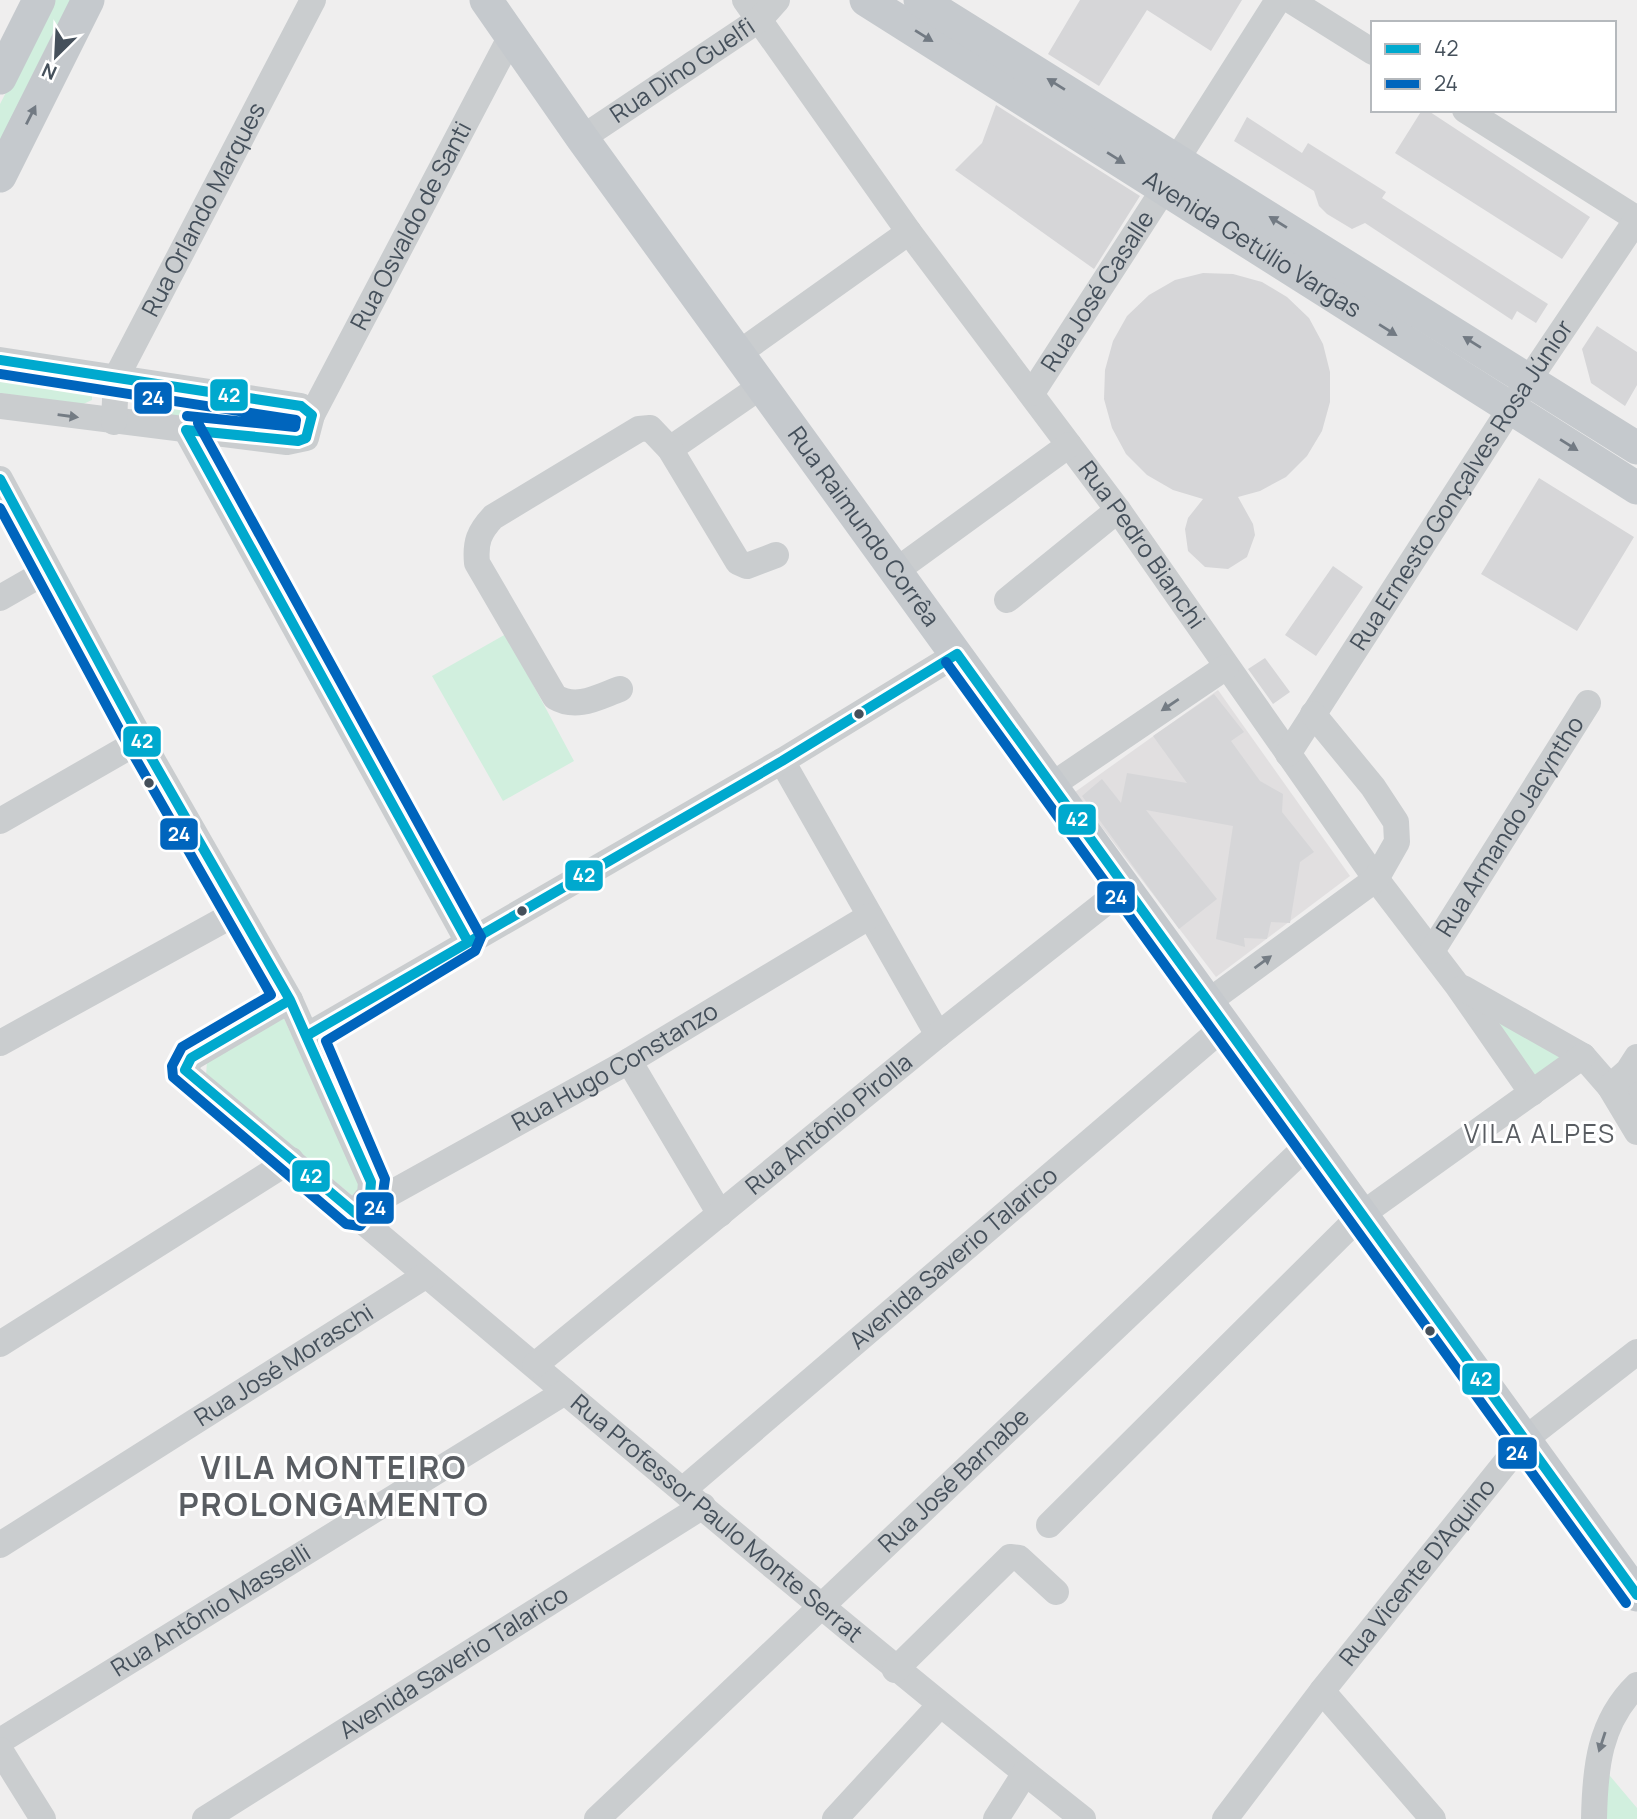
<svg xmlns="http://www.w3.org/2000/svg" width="1637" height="1819" font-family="Manrope,sans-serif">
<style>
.education{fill:#e1dfe0}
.green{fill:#d1efde}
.building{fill:#d6d6d8}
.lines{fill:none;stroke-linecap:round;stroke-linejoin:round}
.minor{stroke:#cacdcf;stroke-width:26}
.major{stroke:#c5c9cd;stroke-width:33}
.bus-1-casing{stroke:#fff;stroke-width:16}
.bus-2-casing{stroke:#fff;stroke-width:16}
.bus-1{stroke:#00a9ce;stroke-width:10}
.bus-2{stroke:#0065bd;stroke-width:10}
.oneway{fill:#727a83}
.oneway2{fill:#747c84}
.bus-dot{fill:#45505b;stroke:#fff;stroke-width:2.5}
.labels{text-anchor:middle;stroke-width:6;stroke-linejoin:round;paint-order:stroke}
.street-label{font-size:24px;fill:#45505b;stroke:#fff}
.neighbourhood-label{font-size:26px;letter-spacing:2px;fill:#595d62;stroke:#fff}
.district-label{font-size:32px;font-weight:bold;letter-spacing:2px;fill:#595d62;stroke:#fff}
.line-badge{stroke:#fff;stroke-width:2.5}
.badge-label{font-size:19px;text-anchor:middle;font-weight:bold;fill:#fff}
</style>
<rect width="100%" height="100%" fill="#efeeee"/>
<!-- education -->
<path class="education" d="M1218,690L1350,876L1216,977L1075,792Z"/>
<!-- green -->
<path class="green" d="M54,0H81L0,154V104Z
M0,374L85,386L92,391V400L81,405L0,393Z
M144,395L272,413L267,429L145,413L140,407Z
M506,634L574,761L503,801L432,676Z
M282,1014L361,1188L354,1197L206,1076L207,1061Z
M1494,1017L1558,1052L1560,1059L1537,1079Z
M1605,1770L1637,1808V1819H1604Z"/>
<!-- building -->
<path class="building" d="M1080,0H1242L1211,51L1147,10L1099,86L1048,54Z
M996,105L1140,196L1094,269L955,170L982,143Z
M1422,110H1427L1590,217L1562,259L1395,153Z
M1247,117L1302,153L1308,143L1386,192L1382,198L1548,304L1536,323L1517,311L1512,320L1365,223L1352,229L1327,214L1319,206L1314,191L1234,141Z
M1203,273L1233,274L1262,282L1287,297L1309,318L1323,344L1330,372V402L1322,431L1307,456L1286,477L1260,491L1238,497L1253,524L1255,535L1247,557L1228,569L1205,567L1188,551L1185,529L1188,518L1203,499L1173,490L1147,475L1126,454L1112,428L1104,399L1105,370L1113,341L1127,316L1149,295L1175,280Z
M1597,326L1637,352V385L1625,406L1591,383L1582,349Z
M1539,478L1634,537L1577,631L1481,574Z
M1333,566L1363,587L1316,656L1285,635Z
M1265,658L1290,692L1273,704L1248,669Z
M1214,694L1244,732L1231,741L1260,781L1283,794L1282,812L1314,852L1300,862L1290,923L1271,922L1267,939L1244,938L1245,947L1216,939L1233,826L1146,810L1217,899L1179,929L1082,796L1102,779L1121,803L1127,773L1187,783L1153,736Z"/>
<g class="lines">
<!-- minor -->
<g class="minor">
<path id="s1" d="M745,0L909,232L1118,510L1376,879L1457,985L1532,1093"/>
<path d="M1290,0L1373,52"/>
<path d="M1465,110L1637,219"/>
<path id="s2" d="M582,138L760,19L777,0"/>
<path d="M1177,159L1278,0"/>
<path d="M739,353L909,232"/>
<path d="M0,360L301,406L312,415"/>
<path id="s3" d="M1032,393L1164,189"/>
<path id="s4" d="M0,406L287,442L306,438L312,415L511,36"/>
<path id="s5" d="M114,422L116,378L313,0"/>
<path d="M186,430L467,940"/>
<path d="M670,449L763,385"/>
<path d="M0,479L141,740L290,1000L371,1182L370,1194L355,1213"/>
<path d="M897,570L1069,445"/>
<path d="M0,598L47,571"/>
<path d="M1007,600L1118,510"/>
<path d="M620,689C598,697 577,710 555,697L477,563C475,542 479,532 493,517L639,429L650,428L670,449L738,562L747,566L776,555"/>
<path id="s6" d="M1288,754L1530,378L1637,219"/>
<path d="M782,761L938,1035"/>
<path d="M1052,785L1226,667"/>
<path d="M0,821L141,740"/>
<path id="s7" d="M1432,951L1588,703"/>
<path d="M1463,988L1583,1056L1610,1087L1624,1088L1637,1095"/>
<path id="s8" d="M290,1000L191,1058L185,1070L188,1075C486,1323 779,1577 1083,1819"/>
<path d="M1208,1002L1376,879L1397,842L1396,822L1373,787L1313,714"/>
<path d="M308,1035L782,761L957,654"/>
<path d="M0,1043L238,912"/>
<path d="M1637,1057L1628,1071L1610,1087L1637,1132"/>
<path d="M629,1061L720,1214"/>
<path id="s9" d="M357,1212L629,1061L870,916"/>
<path d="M0,1344L291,1160"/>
<path id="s10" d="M535,1365L938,1035L1124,888"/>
<path id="s11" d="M684,1489L1225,1026"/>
<path d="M1049,1525L1361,1215L1583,1056"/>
<path id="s12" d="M0,1545L425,1276"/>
<path d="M895,1670L1010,1557L1019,1558L1056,1592"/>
<path d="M1322,1691L1433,1819"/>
<path id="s13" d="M0,1741L565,1392"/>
<path d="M0,1750L43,1819"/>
<path id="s14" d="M205,1819L703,1506"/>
<path id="s15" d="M597,1819L1310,1143"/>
<path d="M835,1819L939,1706"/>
<path d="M996,1819L1025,1773"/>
<path id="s16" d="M1225,1819L1322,1691L1524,1440L1637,1352"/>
<path d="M1594,1819C1595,1768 1599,1722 1637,1685"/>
</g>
<!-- major -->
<g class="major">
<path id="s17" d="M486,0L582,138L1637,1595"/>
<path id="s18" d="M866,0L1637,488"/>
<path d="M920,0L1637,448"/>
<path d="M0,78L39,0"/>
<path d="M0,176L88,0"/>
</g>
<defs>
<path id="bus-1" d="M0,360L301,406L312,415L306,438L298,441L186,430
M186,430L467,940
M0,479L141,740L290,1000
M290,1000L371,1182L370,1194L355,1213L185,1070L191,1058Z
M308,1035L782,761L957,654L1637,1595"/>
<path id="bus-2" d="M0,374L296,420L295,427L187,416
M0,508L129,747L271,995L182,1047L172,1066L173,1077L346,1224L360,1226L382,1200L385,1179L326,1041L475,951L481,937L198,423
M946,662L1626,1603"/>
</defs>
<!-- bus-1 casing -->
<use href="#bus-1" class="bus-1-casing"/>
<!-- bus-2 casing -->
<use href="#bus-2" class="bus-2-casing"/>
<!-- bus-1 -->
<use href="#bus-1" class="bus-1"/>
<!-- bus-2 -->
<use href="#bus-2" class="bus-2"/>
</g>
<!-- one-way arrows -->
<defs><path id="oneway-solid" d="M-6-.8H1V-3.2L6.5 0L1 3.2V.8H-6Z" transform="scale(1.75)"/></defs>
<g class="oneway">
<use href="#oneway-solid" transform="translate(924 36) rotate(32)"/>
<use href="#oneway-solid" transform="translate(1056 84) rotate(-148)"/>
<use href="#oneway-solid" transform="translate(31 115) rotate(-63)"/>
<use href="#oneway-solid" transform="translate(1116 158) rotate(32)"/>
<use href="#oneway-solid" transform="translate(1278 222) rotate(-148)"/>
<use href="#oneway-solid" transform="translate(1388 330) rotate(32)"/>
<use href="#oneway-solid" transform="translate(1472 342) rotate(-148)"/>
<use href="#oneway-solid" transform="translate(1569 445) rotate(32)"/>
</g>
<g class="oneway2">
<use href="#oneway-solid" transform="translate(68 416) rotate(8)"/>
<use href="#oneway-solid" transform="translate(1170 705) rotate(146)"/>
<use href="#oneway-solid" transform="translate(1263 962) rotate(-36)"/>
<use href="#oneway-solid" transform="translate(1602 1742) rotate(108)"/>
</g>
<!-- markers -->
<g class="bus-dot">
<circle cx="859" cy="714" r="6"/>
<circle cx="149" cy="783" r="6"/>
<circle cx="522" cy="911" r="6"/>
<circle cx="1430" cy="1331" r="6"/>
</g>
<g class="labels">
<!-- street labels -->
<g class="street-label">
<text dy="8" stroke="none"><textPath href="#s2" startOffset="121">Rua Dino Guelfi</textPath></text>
<text dy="8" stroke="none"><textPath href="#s5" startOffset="234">Rua Orlando Marques</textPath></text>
<text dy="8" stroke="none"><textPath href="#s4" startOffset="546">Rua Osvaldo de Santi</textPath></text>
<text dy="8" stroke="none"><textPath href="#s18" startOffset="457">Avenida Getúlio Vargas</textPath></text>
<text dy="8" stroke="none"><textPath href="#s3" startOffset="121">Rua José Casalle</textPath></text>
<text dy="8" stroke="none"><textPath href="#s6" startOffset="320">Rua Ernesto Gonçalves Rosa Júnior</textPath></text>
<text dy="8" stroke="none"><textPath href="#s17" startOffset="648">Rua Raimundo Corrêa</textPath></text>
<text dy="8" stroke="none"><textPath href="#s1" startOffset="674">Rua Pedro Bianchi</textPath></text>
<text dy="8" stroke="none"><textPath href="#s7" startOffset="147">Rua Armando Jacyntho</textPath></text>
<text dy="8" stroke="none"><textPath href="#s9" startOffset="296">Rua Hugo Constanzo</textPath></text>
<text dy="8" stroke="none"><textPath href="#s10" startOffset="380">Rua Antônio Pirolla</textPath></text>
<text dy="8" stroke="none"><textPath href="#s11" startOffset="355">Avenida Saverio Talarico</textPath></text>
<text dy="8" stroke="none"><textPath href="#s12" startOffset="336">Rua José Moraschi</textPath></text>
<text dy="8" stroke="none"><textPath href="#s15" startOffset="492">Rua José Barnabe</textPath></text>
<text dy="8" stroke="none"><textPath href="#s8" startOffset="824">Rua Professor Paulo Monte Serrat</textPath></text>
<text dy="8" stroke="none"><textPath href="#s16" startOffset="313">Rua Vicente D'Aquino</textPath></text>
<text dy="8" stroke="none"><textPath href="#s13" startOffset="248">Rua Antônio Masselli</textPath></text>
<text dy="8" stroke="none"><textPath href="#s14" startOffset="294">Avenida Saverio Talarico</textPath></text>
</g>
<!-- neighbourhood labels -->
<g class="neighbourhood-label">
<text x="1540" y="1143">VILA ALPES</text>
</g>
<!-- district labels -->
<g class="district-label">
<text x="334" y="1479">VILA MONTEIRO<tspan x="334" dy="37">PROLONGAMENTO</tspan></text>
</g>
</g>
<g class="line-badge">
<rect x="209" y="378" width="40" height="34" rx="7" fill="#00a9ce"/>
<rect x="133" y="381" width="40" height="34" rx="7" fill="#0065bd"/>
<rect x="122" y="725" width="40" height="33" rx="7" fill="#00a9ce"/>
<rect x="1057" y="803" width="40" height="33" rx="7" fill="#00a9ce"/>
<rect x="159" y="817" width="40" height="34" rx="7" fill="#0065bd"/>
<rect x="564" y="859" width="40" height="33" rx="7" fill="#00a9ce"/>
<rect x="1096" y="880" width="40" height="34" rx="7" fill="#0065bd"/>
<rect x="291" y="1159" width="40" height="34" rx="7" fill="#00a9ce"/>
<rect x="355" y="1191" width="40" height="34" rx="7" fill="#0065bd"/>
<rect x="1461" y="1362" width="40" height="34" rx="7" fill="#00a9ce"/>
<rect x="1497" y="1436" width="41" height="34" rx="7" fill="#0065bd"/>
</g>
<g class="badge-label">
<text x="229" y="402">42</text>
<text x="153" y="405">24</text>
<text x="142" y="748">42</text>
<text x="1077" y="826">42</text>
<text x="179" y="841">24</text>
<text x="584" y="882">42</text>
<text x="1116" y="904">24</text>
<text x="311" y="1183">42</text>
<text x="375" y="1215">24</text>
<text x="1481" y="1386">42</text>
<text x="1517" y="1460">24</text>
</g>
<!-- legend -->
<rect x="1371" y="21" width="245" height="91" fill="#ffffff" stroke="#b5b9bd" stroke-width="2"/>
<rect x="1385" y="44" width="35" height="10" fill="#00a9ce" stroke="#b5b9bd" stroke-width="2"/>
<text x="1434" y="56" font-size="21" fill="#45505b">42</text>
<rect x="1385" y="79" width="35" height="10" fill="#0065bd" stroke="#b5b9bd" stroke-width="2"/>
<text x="1434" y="91" font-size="21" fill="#45505b">24</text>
<!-- north arrow -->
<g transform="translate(56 56) rotate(204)" stroke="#ffffff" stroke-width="5" paint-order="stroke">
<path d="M0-5L12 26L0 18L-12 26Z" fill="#45505b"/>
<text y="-10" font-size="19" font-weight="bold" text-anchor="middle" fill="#45505b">N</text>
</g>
</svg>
